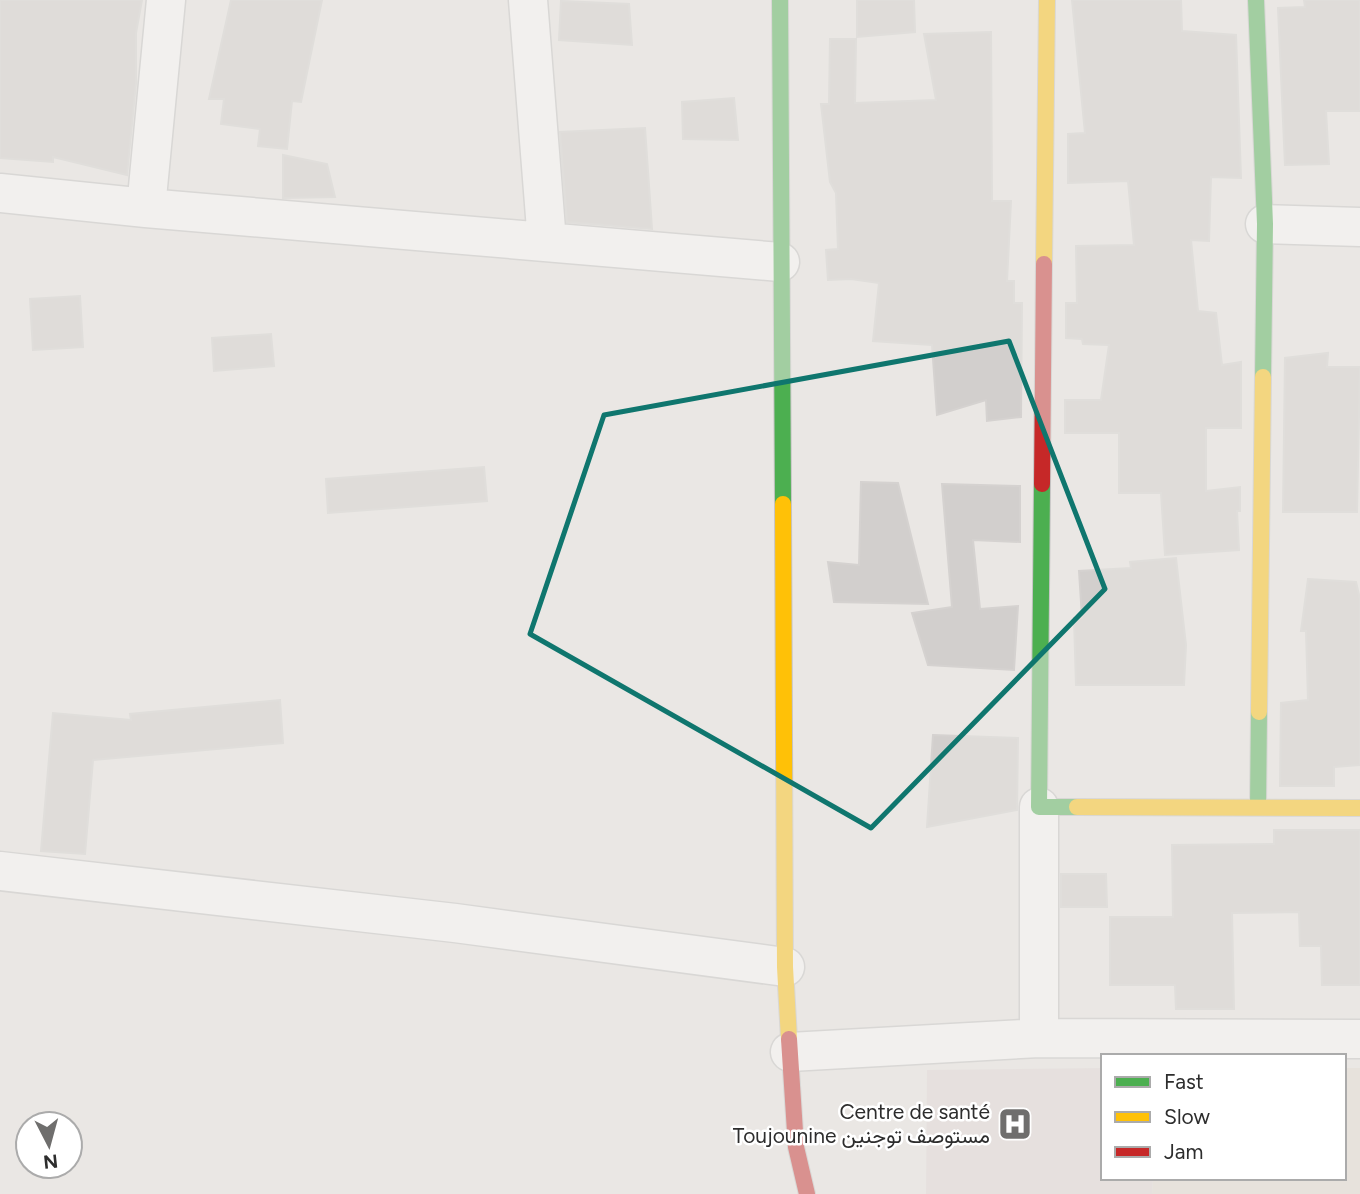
<svg xmlns="http://www.w3.org/2000/svg" width="1360" height="1194" font-family="Figtree,Vazirmatn,sans-serif">
<style>
.education{fill:#e4dcd3}
.medical{fill:#e2d8d8}
.building{fill:#d2cfcd;stroke:#d5d2d0;stroke-width:2}
.lines{fill:none;stroke-linecap:round;stroke-linejoin:round}
.street-casing{stroke:#c5c4c4;stroke-width:41}
.fast-casing{stroke:#c5c4c4;stroke-width:18}
.slow-casing{stroke:#c5c4c4;stroke-width:18}
.jam-casing{stroke:#c5c4c4;stroke-width:18}
.street{stroke:#fcfbfb;stroke-width:38}
.fast{stroke:#4caf50;stroke-width:16}
.slow{stroke:#ffc107;stroke-width:16}
.jam{stroke:#c62828;stroke-width:16}
.marked{fill:none;stroke:#0f766e;stroke-width:5;stroke-linejoin:round}
.labels{text-anchor:middle;stroke-width:5;stroke-linejoin:round;paint-order:stroke}
.poi-label{font-size:21px;fill:#2d2d2d;stroke:#fff;text-anchor:end}
</style>
<rect width="100%" height="100%" fill="#eae7e4"/>
<!-- education -->
<path class="education" d="M1344,1068H1360V1194H1152L1153,1178H1344Z"/>
<!-- medical -->
<path class="medical" d="M1103,1068V1178H1153L1152,1194H926L927,1070Z"/>
<!-- building -->
<path class="building" d="M0,0H142L136,33V83L127,175L53,157V162L0,158Z
M231,0H322L301,102L292,101L287,149L258,146L260,129L221,124L224,99H209Z
M857,0H914L915,32L857,37Z
M1072,0H1181L1182,31L1236,35L1241,178L1211,177L1209,241L1191,240L1198,311L1216,313L1222,365L1241,362V428H1206V491L1240,487V511H1237L1239,550L1165,555L1161,493H1119V433H1065V400H1101L1109,345L1083,344L1082,339L1066,338V303H1077L1076,246L1134,245L1128,181L1068,183V134L1085,133Z
M1304,0H1360V111H1326L1329,164L1285,165L1278,8L1305,7Z
M561,1L629,4L632,45L559,40Z
M991,32L992,201H1011L1007,281H1014V303H1022L1021,417L987,421L986,400L937,415L932,345L873,341L879,283L851,279L828,280L826,250L838,249L836,193L830,182L821,104H829L830,39H856L855,103L936,100L924,34Z
M734,98L738,140L683,139L682,102Z
M645,128L652,229L567,222L560,132Z
M283,155L327,164L335,197L283,198Z
M80,296L83,347L33,350L30,299Z
M271,334L274,366L214,371L212,338Z
M1328,353L1327,367H1360L1357,512H1283L1285,358Z
M484,467L487,501L328,513L326,479Z
M861,482L898,483L928,604L834,602L828,562L859,565Z
M942,484L1020,486V542L973,540L980,609L1018,606L1014,670L928,665L912,613L952,607Z
M1176,558L1186,645L1184,685H1076L1074,618H1082L1079,571L1131,568L1130,562Z
M1308,579L1356,582L1360,599V765L1334,767V786H1280L1281,703L1308,700L1306,631H1301Z
M280,700L283,743L93,760L85,854L41,851L53,713L131,720L130,714Z
M933,735L1018,738L1017,810L927,827Z
M1274,830H1360V985H1322L1321,946H1300L1299,912L1232,913L1234,1009H1176L1175,985H1110V917H1173L1172,845L1274,844Z
M1061,874H1106L1107,907H1061Z"/>
<g class="lines">
<defs>
<path id="street" d="M528,0L547,242
M0,193L146,208L780,262
M146,208L166,0
M1265,224L1360,227
M1039,807V1038
M0,871L455,923L785,967
M790,1052L1039,1038L1360,1039"/>
<path id="fast" d="M780,0L783,504
M1256,0L1265,224L1263,377
M1042,484L1039,807H1077
M1258,807L1259,712"/>
<path id="slow" d="M1044,264L1047,0
M783,504L785,967L789,1039
M1259,712L1263,377
M1077,807L1360,808"/>
<path id="jam" d="M1042,484L1044,264
M789,1039L796,1147L807,1194"/>
</defs>
<!-- street casing -->
<use href="#street" class="street-casing"/>
<!-- fast casing -->
<use href="#fast" class="fast-casing"/>
<!-- slow casing -->
<use href="#slow" class="slow-casing"/>
<!-- jam casing -->
<use href="#jam" class="jam-casing"/>
<!-- street -->
<use href="#street" class="street"/>
<!-- fast -->
<use href="#fast" class="fast"/>
<!-- slow -->
<use href="#slow" class="slow"/>
<!-- jam -->
<use href="#jam" class="jam"/>
</g>
<!-- marked area -->
<path d="M0 0H1360V1194H0ZM1009,341L1105,589L871,828L530,634L604,415Z" fill="#eae7e4" fill-opacity=".55" fill-rule="evenodd"/>
<path class="marked" d="M1009,341L1105,589L871,828L530,634L604,415Z"/>
<!-- icons -->
<defs>
<symbol id="hospital-square" viewBox="-11 -11 22 22"><rect x="-9" y="-9" width="18" height="18" rx="4" fill="#6f6e6d" stroke="#fff"/><path d="M-5-5h3v3.5h4V-5h3V5h-3V1.5h-4V5h-3Z" fill="#fff"/></symbol>
</defs>
<g fill-rule="evenodd">
<use href="#hospital-square" x="996" y="1105" width="38" height="38"/>
</g>
<g class="labels">
<!-- poi labels -->
<g class="poi-label">
<text x="990" y="1119">Centre de santé<tspan x="990" dy="24">Toujounine مستوصف توجنين</tspan></text>
</g>
</g>
<!-- legend -->
<rect x="1101" y="1054" width="245" height="126" fill="#ffffff" stroke="#ababab" stroke-width="2"/>
<rect x="1115" y="1077" width="35" height="10" fill="#4caf50" stroke="#ababab" stroke-width="2"/>
<text x="1164" y="1089" font-size="21" fill="#2d2d2d">Fast</text>
<rect x="1115" y="1112" width="35" height="10" fill="#ffc107" stroke="#ababab" stroke-width="2"/>
<text x="1164" y="1124" font-size="21" fill="#2d2d2d">Slow</text>
<rect x="1115" y="1147" width="35" height="10" fill="#c62828" stroke="#ababab" stroke-width="2"/>
<text x="1164" y="1159" font-size="21" fill="#2d2d2d">Jam</text>
<!-- north arrow -->
<g transform="translate(49 1145) rotate(174)"><circle r="33" fill="#ffffff" stroke="#ababab" stroke-width="2"/>
<path d="M0-5L12 26L0 18L-12 26Z" fill="#6f6e6d"/>
<text y="-10" font-size="19" font-weight="bold" text-anchor="middle" fill="#2d2d2d">N</text>
</g>
</svg>
